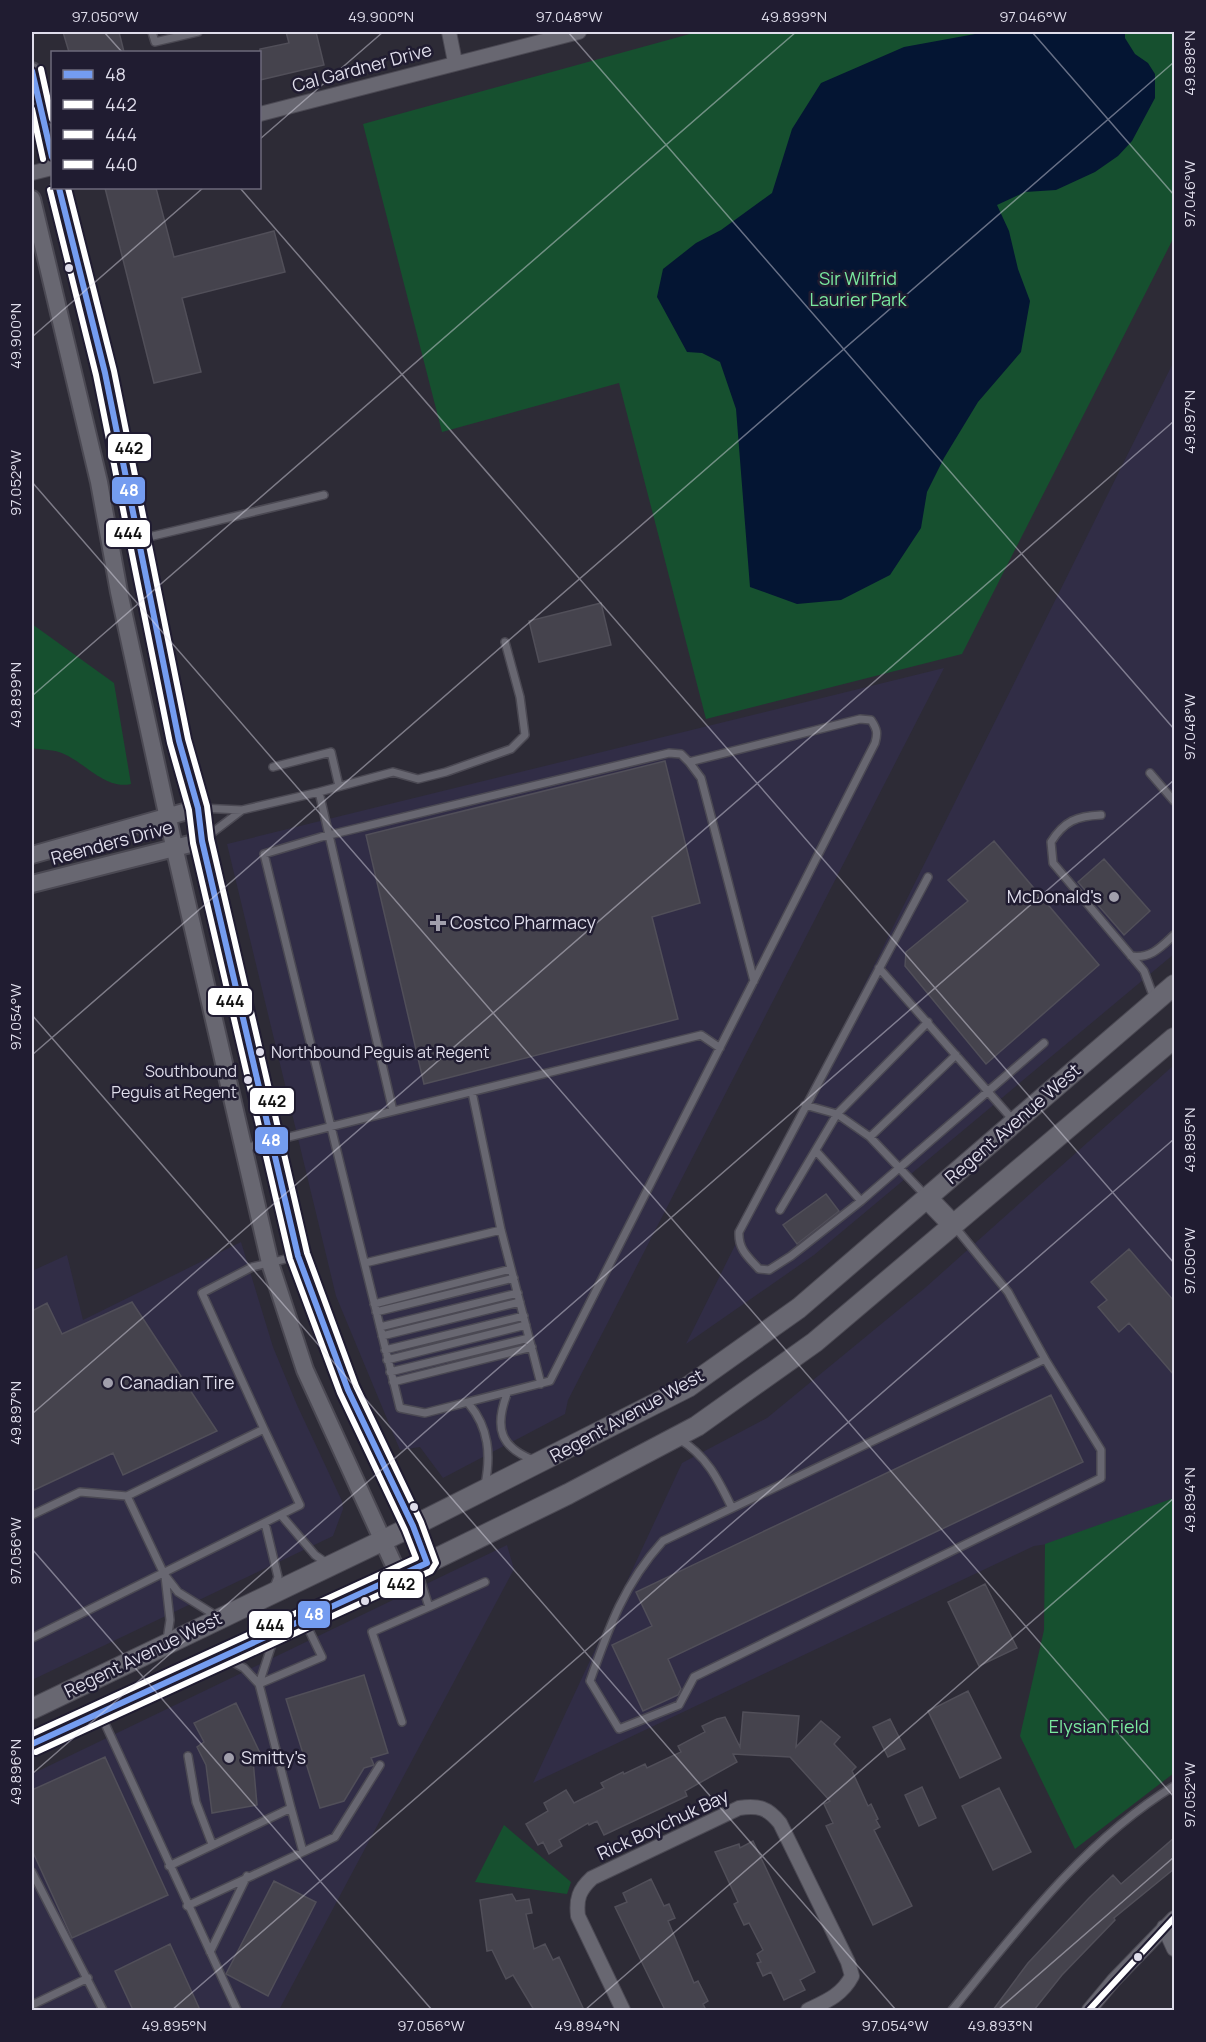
<svg xmlns="http://www.w3.org/2000/svg" width="1206" height="2042" font-family="Manrope,sans-serif">
<style>
.built{fill:#312d46}
.green{fill:#16502f}
.water{fill:#041533}
.building{fill:#45434d;stroke:#514f59;stroke-width:1.5}
.lines{fill:none;stroke-linecap:round;stroke-linejoin:round}
.service-casing{stroke:#4b4953;stroke-width:10}
.minor-casing{stroke:#4b4953;stroke-width:16}
.tertiary-casing{stroke:#4b4953;stroke-width:20}
.secondary-casing{stroke:#4b4953;stroke-width:22}
.service{stroke:#686771;stroke-width:7}
.minor{stroke:#686771;stroke-width:14}
.tertiary{stroke:#686771;stroke-width:16}
.secondary{stroke:#686771;stroke-width:20}
.bus-1-casing{stroke:#201c31;stroke-width:10}
.bus-2-casing{stroke:#201c31;stroke-width:10}
.bus-3-casing{stroke:#201c31;stroke-width:10}
.bus-4-casing{stroke:#201c31;stroke-width:10}
.bus-1{stroke:#749cf0;stroke-width:6}
.bus-2{stroke:#fff;stroke-width:6}
.bus-3{stroke:#fff;stroke-width:6}
.bus-4{stroke:#fff;stroke-width:6}
.ticks{fill:none;stroke:#dfddeb;stroke-width:1.5;stroke-opacity:0.45}
.bus-dot{fill:#dfddeb;stroke:#201c31;stroke-width:2}
.poi-dot{fill:#a19fac;stroke:#201c31;stroke-width:2}
.labels{text-anchor:middle;stroke-width:5;stroke-linejoin:round;paint-order:stroke}
.bus-label{font-size:16px;fill:#dfddeb;stroke:#201c31;text-anchor:start}
.street-label{font-size:18px;fill:#dfddeb;stroke:#201c31}
.park-label{font-size:18px;fill:#7ae99f;stroke:#201c31}
.poi-label{font-size:18px;fill:#dfddeb;stroke:#201c31;text-anchor:start}
.line-badge{stroke:#201c31;stroke-width:2}
.badge-label{font-size:16px;text-anchor:middle;font-weight:bold;fill:#fff}
.pale-badge-label{font-size:16px;text-anchor:middle;font-weight:bold;fill:#111}
.neatline{fill:none;stroke:#dfddeb;stroke-width:2}
.ticks-label{font-size:15px;text-anchor:middle;fill:#dfddeb}
</style>
<rect width="100%" height="100%" fill="#2d2b36"/>
<!-- built -->
<path class="built" d="M1174,361V954L814,1255L686,1344Z
M944,668L568,1400L565,1414L443,1478L420,1447L400,1450L336,1296L227,844Z
M1174,1065V1526L1034,1546L533,1783L682,1463L767,1418L925,1288Z
M241,1242L273,1347L297,1405L342,1501L343,1509L333,1536L32,1680V1271L67,1255L83,1320Z
M507,1545L514,1569L279,2010H32V1774Z"/>
<!-- green -->
<path class="green" d="M697,32H1174V237L962,654L706,719L619,383L442,432L363,124Z
M32,624L114,683L131,784C106,790 85,763 64,754C55,749 41,750 32,748Z
M1174,1498V1773L1075,1849L1020,1736L1044,1630L1045,1544Z
M504,1825L571,1882L567,1894L475,1882Z"/>
<!-- water -->
<path class="water" d="M986,32H1125V38L1135,54L1148,63L1155,74V98L1132,141L1118,156L1095,172L1056,190L1025,192L997,205L1009,231L1018,269L1030,301L1021,352L978,402L944,458L927,492L921,528L890,575L841,600L797,604L750,587L736,409L720,362L702,353L687,352L657,297L663,269L696,243L721,230L772,193L792,129L821,83L904,47Z"/>
<!-- building -->
<path class="building" d="M63,32H119L124,52H69Z
M286,32H316L324,65L260,80V49L289,43Z
M105,188H156L174,257L274,231L285,272L182,298L201,372L154,383Z
M601,603L611,645L539,662L529,621Z
M665,761L700,903L652,917L678,1019L424,1084L366,835Z
M994,841L1099,965L986,1064L905,966L906,952L968,901L948,880Z
M1104,859L1150,911L1124,935L1078,882Z
M826,1194L839,1211L797,1244L783,1225Z
M1129,1249L1174,1301V1375L1129,1323L1119,1332L1098,1307L1107,1300L1091,1282Z
M132,1302L217,1431L123,1475L113,1453L32,1491V1311L47,1303L62,1334Z
M1051,1395L1083,1462L668,1659L681,1689L678,1695L643,1711L612,1645L652,1626L636,1592Z
M985,1584L1017,1648L979,1666L948,1602Z
M364,1675L388,1753L371,1758L374,1765L364,1768L344,1801L320,1808L286,1699Z
M968,1691L1001,1758L960,1778L928,1711Z
M236,1703L261,1755L253,1760L257,1805L212,1813L206,1765L197,1747L204,1742L194,1723Z
M743,1712L799,1716L796,1747L821,1721L840,1737L834,1744L856,1767L852,1771L868,1806L871,1804L878,1819L876,1820L880,1827L874,1830L912,1906L873,1925L826,1826L833,1823L824,1804L830,1801L790,1757L733,1754L737,1762L685,1791L687,1796L604,1835L597,1821L589,1825L588,1823L559,1840L562,1846L549,1854L543,1842L538,1845L526,1824L548,1811L544,1803L566,1790L574,1803L604,1788L601,1783L623,1772L624,1774L645,1764L647,1768L681,1752L678,1746L705,1732L702,1726L717,1719L725,1717L740,1747Z
M890,1719L905,1749L888,1757L873,1727Z
M105,1757L168,1895L72,1938L32,1850V1790Z
M922,1787L936,1818L919,1826L905,1795Z
M999,1788L1031,1852L993,1870L962,1806Z
M1174,1838V1869L1114,1918L1115,1920L1062,1975L1034,2010H993L1028,1963L1089,1898L1113,1875L1121,1884Z
M753,1841L815,1972L800,1980L805,1990L784,2000L771,1972L763,1976L757,1963L761,1962L757,1954L763,1950L749,1923L744,1925L734,1904L738,1902L715,1852L739,1844L740,1848Z
M651,1879L664,1906L669,1904L675,1918L668,1921L694,1983L698,1981L708,2001L703,2004L706,2010H665L615,1907L627,1902L623,1893Z
M274,1881L316,1902L268,1996L226,1974Z
M512,1894L516,1901L529,1899L532,1913L526,1914L534,1949L545,1944L553,1960L559,1957L584,2010H534L513,1975L506,1979L492,1950L487,1951L480,1900Z
M170,1944L200,2010H133L115,1971Z"/>
<g class="lines">
<defs>
<path id="service" d="M152,32L155,42L198,32
M111,546L324,495
M860,719L871,720C877,729 878,733 875,743L550,1381L425,1413L400,1408L264,854L321,837L669,753L681,754L689,762Z
M689,762L701,778L754,981
M273,767L331,752L339,786
M1150,773L1174,801
M319,792L393,772L418,779L446,772L511,749L525,735L520,697L505,642
M199,808L242,810
M1101,815C1077,816 1064,821 1051,842L1053,863L1144,971L1154,998
M204,839L242,810L319,792L393,1111
M928,877L739,1232C738,1249 748,1257 759,1269L769,1270L791,1256L861,1201L1044,1043
M1131,956C1151,959 1161,947 1174,935
M879,968L1013,1120
M472,1092L501,1230L541,1384
M805,1105L837,1114L870,1137L925,1195
M870,1137L956,1055
M244,1148L701,1035L720,1048
M816,1151L861,1201
M780,1210L837,1114L928,1022
M955,1227L1008,1292L1045,1359L663,1541C624,1584 609,1627 590,1681L619,1729L679,1705L694,1677L1101,1478V1450L1045,1359
M365,1263L501,1230
M374,1304L511,1269
M376,1312L514,1278
M380,1327L518,1293
M382,1336L520,1302
M385,1350L524,1316
M387,1360L526,1325
M390,1372L529,1338
M393,1382L532,1347
M507,1394C494,1428 500,1448 536,1461
M469,1404C489,1428 491,1455 485,1485
M679,1439C706,1455 718,1479 731,1506
M127,1496L164,1574L178,1592L218,1617
M32,1515L80,1492L127,1496L264,1429L202,1293L252,1267L298,1256
M281,1515L315,1555L328,1564
M265,1523L278,1577L274,1587
M165,1576L170,1620L167,1640
M429,1607L485,1582
M32,1638L300,1505L264,1429
M227,1659L244,1668L259,1684
M259,1684L274,1638
M101,1715L237,2010
M402,1722L372,1632L429,1607L417,1569
M188,1756L196,1802L212,1844
M303,1852L335,1837L380,1765
M169,1866L291,1808L259,1684L322,1657L305,1622
M32,1872L103,2010
M187,1906L303,1852L291,1808
M210,1952L247,1876
M32,2005L88,1978
M952,2010C1018,1929 1084,1841 1174,1786"/>
<path id="minor" d="M449,32L455,62
M260,114L579,32
M32,173L52,168
M1164,1927L1174,1949
M623,2010L578,1916C576,1899 579,1890 592,1878L739,1808C759,1805 768,1808 780,1823L848,1962L852,1976C842,1995 827,2001 808,2010
M1089,2010L1114,1980L1174,1918"/>
<path id="tertiary" d="M32,71L52,157
M59,188L105,373L179,741L198,808L202,841L298,1256L348,1390L413,1526L427,1563
M32,199L99,482L119,592L174,846L270,1263L305,1370L399,1576
M32,855L198,808
M32,884L202,841"/>
<path id="secondary" d="M927,1198L953,1225
M32,1709L413,1526L688,1387L799,1308L1174,985
M32,1744L417,1568L568,1494L697,1426L815,1342L1174,1038"/>
</defs>
<!-- service casing -->
<use href="#service" class="service-casing"/>
<!-- minor casing -->
<use href="#minor" class="minor-casing"/>
<!-- tertiary casing -->
<use href="#tertiary" class="tertiary-casing"/>
<!-- secondary casing -->
<use href="#secondary" class="secondary-casing"/>
<!-- service -->
<use href="#service" class="service"/>
<!-- minor -->
<use href="#minor" class="minor"/>
<!-- tertiary -->
<use href="#tertiary" class="tertiary"/>
<!-- secondary -->
<use href="#secondary" class="secondary"/>
<defs>
<path id="bus-1" d="M32,71L52,157
M32,1744L427,1563L413,1526L348,1390L298,1256L202,841L198,808L179,741L105,373L59,188"/>
<path id="bus-2" d="M32,109L43,159
M36,1752L431,1571L436,1563L421,1522L356,1386L307,1253L211,839L207,806L188,739L114,371L68,188"/>
<path id="bus-3" d="M41,69L52,119
M32,1734L416,1558L405,1530L340,1393L290,1259L193,843L189,810L170,743L96,375L50,190"/>
<path id="bus-4" d="M1089,2010L1174,1918"/>
</defs>
<!-- bus-1 casing -->
<use href="#bus-1" class="bus-1-casing"/>
<!-- bus-2 casing -->
<use href="#bus-2" class="bus-2-casing"/>
<!-- bus-3 casing -->
<use href="#bus-3" class="bus-3-casing"/>
<!-- bus-4 casing -->
<use href="#bus-4" class="bus-4-casing"/>
<!-- bus-1 -->
<use href="#bus-1" class="bus-1"/>
<!-- bus-2 -->
<use href="#bus-2" class="bus-2"/>
<!-- bus-3 -->
<use href="#bus-3" class="bus-3"/>
<!-- bus-4 -->
<use href="#bus-4" class="bus-4"/>
</g>
<!-- ticks -->
<path class="ticks" d="M104,32L122,52M568,32L1174,729M1032,32L1174,195M260,139L383,32M240,188L1174,1263M32,337L203,188M32,482L1174,1797M32,696L796,32M32,1015L896,2010M32,1055L1174,62M32,1414L1174,421M32,1549L432,2010M32,1774L1174,780M172,2010L1174,1139M585,2010L1174,1498M998,2010L1174,1857"/>
<!-- markers -->
<g class="bus-dot">
<circle cx="69" cy="268" r="5"/>
<circle cx="260" cy="1052" r="5"/>
<circle cx="248" cy="1080" r="5"/>
<circle cx="414" cy="1507" r="5"/>
<circle cx="365" cy="1601" r="5"/>
<circle cx="1138" cy="1957" r="5"/>
</g>
<g class="poi-dot">
<circle cx="1114" cy="897" r="6"/>
<path d="M435 914h6v6h6v6h-6v6h-6v-6h-6v-6h6z"/>
<circle cx="108" cy="1383" r="6"/>
<circle cx="229" cy="1758" r="6"/>
</g>
<g class="labels">
<!-- bus labels -->
<g class="bus-label">
<text x="271" y="1058">Northbound Peguis at Regent</text>
<text x="237" y="1077" text-anchor="end">Southbound<tspan x="237" dy="21">Peguis at Regent</tspan></text>
</g>
<!-- street labels -->
<g class="street-label">
<text transform="translate(362 68) rotate(-15)" y="6">Cal Gardner Drive</text>
<text transform="translate(112 843) rotate(-15)" y="6">Reenders Drive</text>
<text transform="translate(1013 1124) rotate(-41)" y="6">Regent Avenue West</text>
<text transform="translate(627 1416) rotate(-29)" y="6">Regent Avenue West</text>
<text transform="translate(143 1655) rotate(-26)" y="6">Regent Avenue West</text>
<text transform="translate(663 1825) rotate(-25)" y="6">Rick Boychuk Bay</text>
</g>
<!-- park labels -->
<g class="park-label">
<text x="858" y="285">Sir Wilfrid<tspan x="858" dy="21">Laurier Park</tspan></text>
<text x="1099" y="1733">Elysian Field</text>
</g>
<!-- poi labels -->
<g class="poi-label">
<text x="1102" y="903" text-anchor="end">McDonald's</text>
<text x="450" y="929">Costco Pharmacy</text>
<text x="120" y="1389">Canadian Tire</text>
<text x="241" y="1764">Smitty's</text>
</g>
</g>
<g class="line-badge">
<rect x="107" y="433" width="45" height="29" rx="6" fill="#fff"/>
<rect x="111" y="476" width="35" height="29" rx="6" fill="#749cf0"/>
<rect x="105" y="519" width="46" height="29" rx="6" fill="#fff"/>
<rect x="207" y="987" width="46" height="29" rx="6" fill="#fff"/>
<rect x="249" y="1087" width="46" height="28" rx="6" fill="#fff"/>
<rect x="254" y="1126" width="35" height="29" rx="6" fill="#749cf0"/>
<rect x="379" y="1570" width="45" height="29" rx="6" fill="#fff"/>
<rect x="297" y="1600" width="34" height="29" rx="6" fill="#749cf0"/>
<rect x="248" y="1610" width="45" height="29" rx="6" fill="#fff"/>
</g>
<g class="badge-label">
<text x="129" y="496">48</text>
<text x="271" y="1146">48</text>
<text x="314" y="1620">48</text>
</g>
<g class="pale-badge-label">
<text x="129" y="454">442</text>
<text x="128" y="539">444</text>
<text x="230" y="1007">444</text>
<text x="272" y="1107">442</text>
<text x="401" y="1590">442</text>
<text x="270" y="1631">444</text>
</g>
<!-- border -->
<rect width="1206" height="2042" fill="none" stroke="#201c31" stroke-width="66"/>
<!-- legend -->
<rect x="51" y="51" width="210" height="138" fill="#201c31" stroke="#6c697b" stroke-width="1.5"/>
<rect x="63" y="70" width="30" height="9" fill="#749cf0" stroke="#6c697b" stroke-width="1.5"/>
<text x="105" y="81" font-size="18" fill="#dfddeb">48</text>
<rect x="63" y="100" width="30" height="9" fill="#ffffff" stroke="#6c697b" stroke-width="1.5"/>
<text x="105" y="111" font-size="18" fill="#dfddeb">442</text>
<rect x="63" y="130" width="30" height="9" fill="#ffffff" stroke="#6c697b" stroke-width="1.5"/>
<text x="105" y="141" font-size="18" fill="#dfddeb">444</text>
<rect x="63" y="160" width="30" height="9" fill="#ffffff" stroke="#6c697b" stroke-width="1.5"/>
<text x="105" y="171" font-size="18" fill="#dfddeb">440</text>
<rect x="33" y="33" width="1140" height="1976" class="neatline"/>
<g class="ticks-label">
<text x="105" y="22">97.050°W</text>
<text x="381" y="22">49.900°N</text>
<text x="569" y="22">97.048°W</text>
<text x="794" y="22">49.899°N</text>
<text x="1033" y="22">97.046°W</text>
<text transform="translate(1190 63) rotate(-90)" y="5">49.898°N</text>
<text transform="translate(1190 194) rotate(-90)" y="5">97.046°W</text>
<text transform="translate(16 336) rotate(-90)" y="5">49.900°N</text>
<text transform="translate(1190 422) rotate(-90)" y="5">49.897°N</text>
<text transform="translate(16 483) rotate(-90)" y="5">97.052°W</text>
<text transform="translate(16 695) rotate(-90)" y="5">49.899°N</text>
<text transform="translate(1190 727) rotate(-90)" y="5">97.048°W</text>
<text transform="translate(16 1017) rotate(-90)" y="5">97.054°W</text>
<text transform="translate(1190 1140) rotate(-90)" y="5">49.895°N</text>
<text transform="translate(1190 1261) rotate(-90)" y="5">97.050°W</text>
<text transform="translate(16 1413) rotate(-90)" y="5">49.897°N</text>
<text transform="translate(1190 1500) rotate(-90)" y="5">49.894°N</text>
<text transform="translate(16 1551) rotate(-90)" y="5">97.056°W</text>
<text transform="translate(16 1772) rotate(-90)" y="5">49.896°N</text>
<text transform="translate(1190 1795) rotate(-90)" y="5">97.052°W</text>
<text x="174" y="2031">49.895°N</text>
<text x="431" y="2031">97.056°W</text>
<text x="587" y="2031">49.894°N</text>
<text x="895" y="2031">97.054°W</text>
<text x="1000" y="2031">49.893°N</text>
</g>
</svg>
